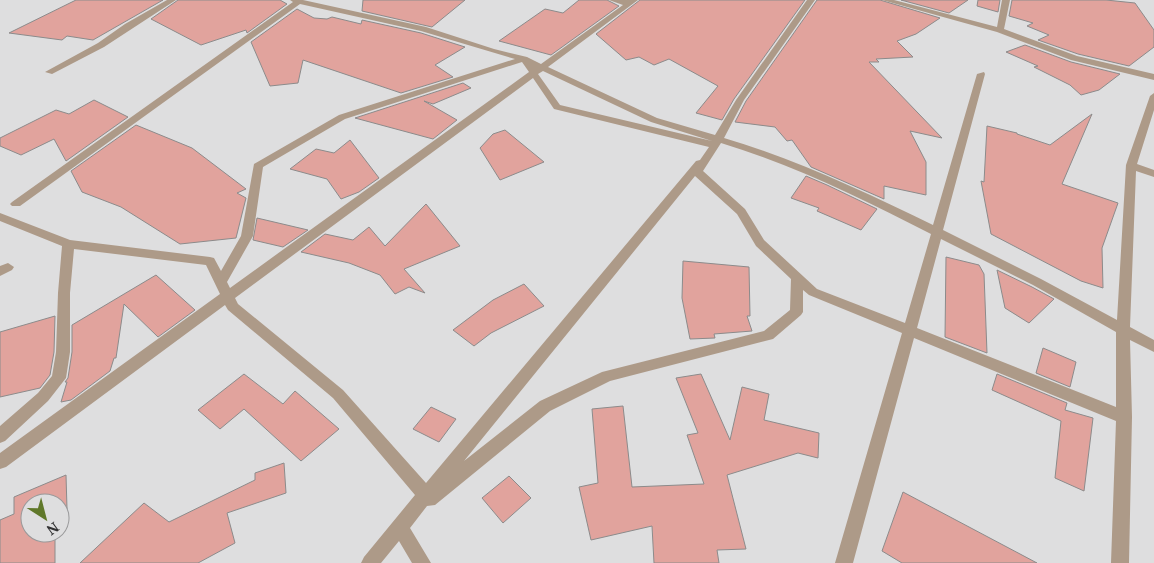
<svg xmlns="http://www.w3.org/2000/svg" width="1154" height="563" font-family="'Noto Serif',serif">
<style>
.building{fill:#e1a39d;stroke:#8c8b8b}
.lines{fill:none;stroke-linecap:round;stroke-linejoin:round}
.minor{fill:#ad9a88;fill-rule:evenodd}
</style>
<rect width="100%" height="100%" fill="#dededf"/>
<!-- building -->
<path class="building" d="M76,0H163L93,40L67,36L62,40L9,33Z
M178,0H280L287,4L247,33L246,30L201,45L151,19Z
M363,0H465L432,27L362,11Z
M579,0H607L619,6L551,55L499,41L545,9L563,13Z
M640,0H805L734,99L722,120L696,113L718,86L669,59L654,65L639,57L626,60L596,34Z
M817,0H880L940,18L916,34L897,41L913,57L876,59L879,62H869L942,138L910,131L926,162V195L884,186V199L811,167L792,140L787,141L775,127L735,122L746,101Z
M901,0H968L949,13Z
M978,0H1000L998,12L977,6Z
M1012,0H1106L1135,3L1154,30V47L1129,66L1078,54L1038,40L1049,35L1027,26L1033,23L1009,16Z
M297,9L314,18L327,19L332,17L361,24L362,20L421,33L465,47L435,65L453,77L401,93L303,60L298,83L270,86L251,42Z
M1025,45L1071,62L1120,74L1099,90L1081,95L1070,85L1034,67L1038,66L1006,52Z
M463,83L471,88L433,104L424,101L457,120L433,139L355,118Z
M94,100L128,117L66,161L54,139L21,155L0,146V138L56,110L69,114Z
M1092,114L1062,184L1118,203L1102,248L1103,288L1081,281L991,234L981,181L984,182L987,126L1017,133V134L1050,145Z
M136,125L192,148L246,189L237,193L246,198L236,238L180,244L121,207L82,192L71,171Z
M505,130L544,162L500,180L480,148L493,134Z
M350,140L379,178L359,192L341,199L327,179L290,169L316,149L334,153Z
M806,176L827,185L877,209L861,230L817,211L819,208L791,198Z
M426,204L460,246L404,269L425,293L409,287L395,294L380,275L349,263L301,252L325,234L353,240L369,227L385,246Z
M257,218L308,230L283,247L253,240Z
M946,257L979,265L984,274L987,353L945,337Z
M683,261L749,267L750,316H747L752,331L714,334L715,338L690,339L682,298Z
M997,270L1032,287L1054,299L1029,323L1005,308Z
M156,275L195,310L158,337L124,304L116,358H114L110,371L71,400L61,402L67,382H65L68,378L72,352V325Z
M524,284L544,306L491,333L474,346L453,330L493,300Z
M55,316L54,352L50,375L40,388L0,397V332Z
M1043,348L1076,362L1070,387L1036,373Z
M244,374L283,404L295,391L339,429L301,461L244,409L220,429L198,410Z
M701,374L730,440L742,387L769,394L764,420L819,433L818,458L798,453L727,475L746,549L717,550L719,563H654L652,526L591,540L579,487L598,483L592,409L623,406L632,487L704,484L687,435L698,433L676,378Z
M997,374L1067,403L1065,410L1093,418L1084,491L1055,478L1061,421L992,390Z
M431,407L456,419L439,442L413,429Z
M284,463L286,493L227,513L235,543L198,563H80L144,503L169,522L255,480V473Z
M66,475L67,509L60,512V503H30V533H55V563H0V520L14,514V497Z
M509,476L531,498L503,523L482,498Z
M903,492L1037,563H902L882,551Z"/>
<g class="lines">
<!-- minor -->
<path class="minor" d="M167,0H176L104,47L52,74L45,72L98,43L125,24Z
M290,0H303L426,27L494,49L527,57L541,64L623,5L609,0H638L548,67L657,118L715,135L736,100L807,0H815L744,100L724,138C796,159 865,192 933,225L977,74L984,72L985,74L943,230L1041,279L1117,320L1126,165L1150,96L1154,93V110L1137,164L1154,170V177L1136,171L1130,327L1154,340V352L1130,340L1132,417L1129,563H1111L1116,421L914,338L853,563H835L902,333L809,295L803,290V312L801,315L773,339L610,381L550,411L435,505L427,506L410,528L431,563H412L399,541L381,563H361L364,557L415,495L333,398L228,310L225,305L6,467L0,469V453L220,294L206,265L74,249L70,293V352L66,378L48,401L5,441L0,443V426L38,393L52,376L56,352L58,293L62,246L0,221V213L70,240L210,257L214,258L221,271L241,236L254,164L339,115L515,59L421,31L300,4L20,206H12L10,204L12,202L293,2ZM522,62L529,72L230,288L227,282L253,236L263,167L345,119ZM543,71L651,122L712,141L560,105L538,74ZM533,78L554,109L709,147L700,160L696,161L426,483L343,390L238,304L235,298ZM721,143C794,165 863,199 931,234L905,323L817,289L764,240L745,209L703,171ZM695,176L737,214L756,246L791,279L790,310L764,331L602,372L540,401L464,461ZM941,239L1033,285L1116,332V407L917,328Z
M882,0H894L997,27L1002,0H1010L1004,29L1077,56L1154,74V80L1071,60L997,32Z
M8,263L14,267L12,270L0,276V266Z"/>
</g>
<!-- north arrow -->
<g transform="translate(45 518) rotate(144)"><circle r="24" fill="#dededf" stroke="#99999a"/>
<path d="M0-4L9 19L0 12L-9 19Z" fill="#60782a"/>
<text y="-8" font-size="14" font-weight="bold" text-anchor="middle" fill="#323233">N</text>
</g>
</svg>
